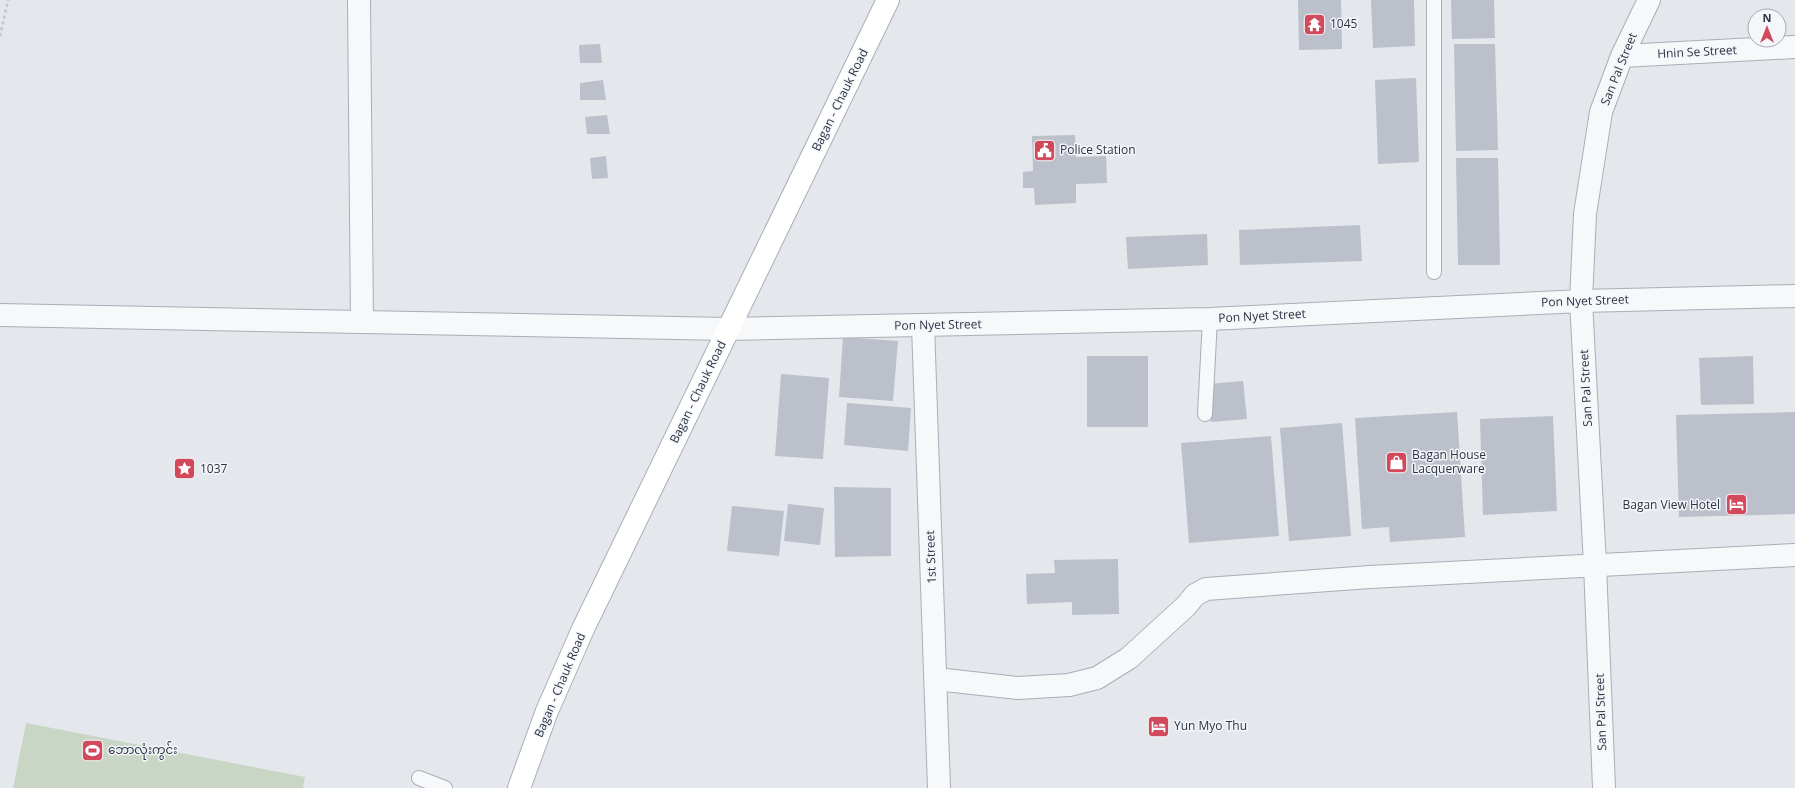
<svg xmlns="http://www.w3.org/2000/svg" width="1795" height="788" font-family="'Open Sans','Noto Sans Myanmar',sans-serif">
<style>
.green{fill:#c9d6c5}
.building{fill:#bbc0ca}
.lines{fill:none;stroke-linecap:round;stroke-linejoin:round}
.lane-casing{stroke:#a9aeb7;stroke-width:16}
.street-casing{stroke:#a9aeb7;stroke-width:24}
.secondary-casing{stroke:#a9aeb7;stroke-width:24}
.path{stroke:#c2c5cb;stroke-width:2.5;stroke-dasharray:3 3;stroke-linecap:butt}
.lane{stroke:#f7f8fa;stroke-width:14}
.street{stroke:#f7f8fa;stroke-width:22}
.secondary{stroke:#fff;stroke-width:22}
.labels{text-anchor:middle;stroke-width:3;stroke-linejoin:round;paint-order:stroke}
.poi-label{font-size:12px;fill:#2b3445;stroke:#f4f6f9;text-anchor:start}
.street-label{font-size:12px;fill:#2b3445;stroke:#f4f6f9}
</style>
<rect width="100%" height="100%" fill="#e4e7ec"/>
<!-- green -->
<path class="green" d="M26,723L305,777L303,788H13Z"/>
<!-- building -->
<path class="building" d="M1298,0H1341L1342,49L1299,50Z
M1371,0H1414L1415,46L1373,48Z
M1451,0H1494L1495,38L1452,39Z
M600,44L602,63H580L579,45Z
M1454,44H1495L1498,150L1456,151Z
M1416,78L1419,162L1378,164L1375,80Z
M603,80L606,100H580V83Z
M607,115L610,134H587L585,117Z
M1075,135L1076,157L1106,156L1107,183L1076,184V203L1035,205L1034,188H1023V172L1033,171L1032,136Z
M606,156L608,178L592,179L590,158Z
M1456,158H1498L1500,265H1458Z
M1360,225L1362,261L1240,265L1239,230Z
M1207,234L1208,265L1128,269L1126,237Z
M843,337L898,341L893,401L839,397Z
M1087,356H1148V427H1087Z
M1753,356L1754,404L1701,405L1699,358Z
M781,374L829,378L823,459L775,456Z
M1243,381L1247,419L1211,422L1208,384Z
M847,403L911,408L908,451L844,445Z
M1457,412L1465,537L1390,542L1389,527L1362,529L1355,418Z
M1795,412V514L1679,517L1676,415Z
M1553,416L1557,511L1483,515L1480,419Z
M1342,423L1351,536L1289,541L1280,428Z
M1271,436L1279,536L1189,543L1181,443Z
M834,487L891,488V556L835,557Z
M788,504L824,508L820,545L784,541Z
M732,506L784,511L779,556L727,551Z
M1118,559L1119,614L1072,615V602L1027,604L1026,574L1055,573L1054,560Z"/>
<g class="lines">
<defs>
<path id="lane" d="M1434,0V272
M1205,414L1210,319
M419,778L445,788"/>
<path id="street" d="M359,0L362,322
M1622,56L1795,47
M0,315L728,329L1210,319L1581,301L1795,296
M923,325L939,788
M936,679L1018,688L1069,685L1097,678L1129,658L1186,606L1195,595L1206,589L1370,577L1795,555
M1604,788L1595,565L1581,301L1585,214L1601,112L1622,56L1649,0"/>
<path id="secondary" d="M519,788L547,711L583,629L888,0"/>
</defs>
<!-- lane casing -->
<use href="#lane" class="lane-casing"/>
<!-- street casing -->
<use href="#street" class="street-casing"/>
<!-- secondary casing -->
<use href="#secondary" class="secondary-casing"/>
<!-- path -->
<path class="path" d="M0,36L8,0"/>
<!-- lane -->
<use href="#lane" class="lane"/>
<!-- street -->
<use href="#street" class="street"/>
<!-- secondary -->
<use href="#secondary" class="secondary"/>
</g>
<!-- icons -->
<defs>
<symbol id="temple-square" viewBox="-11 -11 22 22"><rect x="-9" y="-9" width="18" height="18" rx="4" fill="#d1495b" stroke="#f4f6f9"/><path d="M0-6L5-2H3V0L6.5 2.5H4V6H1.5V3h-3V6H-4V2.5H-6.5L-3 0V-2H-5Z" fill="#fff"/></symbol>
<symbol id="civic-square" viewBox="-11 -11 22 22"><rect x="-9" y="-9" width="18" height="18" rx="4" fill="#d1495b" stroke="#f4f6f9"/><path d="M-.6-6.5H3V-4.5H.6V-3L4-1V1h2V6H-6V1h2V-1L-.6-3ZM-1.2 2.5V6h2.4V2.5Z" fill="#fff"/></symbol>
<symbol id="shop-square" viewBox="-11 -11 22 22"><rect x="-9" y="-9" width="18" height="18" rx="4" fill="#d1495b" stroke="#f4f6f9"/><path d="M-5-2.5h2.3a2.7 3.5 0 0 1 5.4 0H5L5.5 6h-11ZM-1.5-2.5h3a1.5 2.3 0 0 0-3 0Z" fill="#fff"/></symbol>
<symbol id="sight-square" viewBox="-11 -11 22 22"><rect x="-9" y="-9" width="18" height="18" rx="4" fill="#d1495b" stroke="#f4f6f9"/><path d="M0-6L1.8-2.2L6-1.7L2.9 1.2L3.7 5.4L0 3.3L-3.7 5.4L-2.9 1.2L-6-1.7L-1.8-2.2Z" fill="#fff"/></symbol>
<symbol id="hotel-square" viewBox="-11 -11 22 22"><rect x="-9" y="-9" width="18" height="18" rx="4" fill="#d1495b" stroke="#f4f6f9"/><path d="M-6-4.5h1.5V1H6V5H4.5V3h-9V5H-6ZM-4 0a1.8 1.8 0 1 1 3.6 0ZM.5 0V-2.5h3Q6-2.5 6 0Z" fill="#fff"/></symbol>
<symbol id="stadium-square" viewBox="-11 -11 22 22"><rect x="-9" y="-9" width="18" height="18" rx="4" fill="#d1495b" stroke="#f4f6f9"/><path d="M0-5a6.5 5 0 1 0 0 10a6.5 5 0 1 0 0-10ZM-3.5-1.8h7v3.6h-7Z" fill="#fff"/></symbol>
</defs>
<g fill-rule="evenodd">
<use href="#temple-square" x="1302" y="12" width="25" height="25"/>
<use href="#civic-square" x="1032" y="138" width="25" height="25"/>
<use href="#shop-square" x="1384" y="450" width="25" height="25"/>
<use href="#sight-square" x="172" y="456" width="25" height="25"/>
<use href="#hotel-square" x="1724" y="492" width="25" height="25"/>
<use href="#hotel-square" x="1146" y="714" width="25" height="25"/>
<use href="#stadium-square" x="80" y="738" width="25" height="25"/>
</g>
<g class="labels">
<!-- poi labels -->
<g class="poi-label">
<text x="1330" y="28">1045</text>
<text x="1060" y="154">Police Station</text>
<text x="1412" y="459">Bagan House<tspan x="1412" dy="14">Lacquerware</tspan></text>
<text x="200" y="473">1037</text>
<text x="1720" y="509" text-anchor="end">Bagan View Hotel</text>
<text x="1174" y="730">Yun Myo Thu</text>
<text x="108" y="754">ဘောလုံးကွင်း</text>
</g>
<!-- street labels -->
<g class="street-label">
<text transform="translate(1697 52) rotate(-3)" y="4">Hnin Se Street</text>
<text transform="translate(1619 69) rotate(-68)" y="4">San Pal Street</text>
<text transform="translate(840 100) rotate(-64)" y="4">Bagan - Chauk Road</text>
<text transform="translate(1585 301) rotate(-2)" y="4">Pon Nyet Street</text>
<text transform="translate(1262 316) rotate(-3)" y="4">Pon Nyet Street</text>
<text transform="translate(938 325) rotate(-1)" y="4">Pon Nyet Street</text>
<text transform="translate(1586 388) rotate(-93)" y="4">San Pal Street</text>
<text transform="translate(698 392) rotate(-64)" y="4">Bagan - Chauk Road</text>
<text transform="translate(931 557) rotate(-92)" y="4">1st Street</text>
<text transform="translate(560 685) rotate(-67)" y="4">Bagan - Chauk Road</text>
<text transform="translate(1601 712) rotate(-92)" y="4">San Pal Street</text>
</g>
</g>
<!-- north arrow -->
<g transform="translate(1767 28)"><circle r="19" fill="#f4f6f9" stroke="#a4a8b1"/>
<path d="M0-3L7 15L0 10L-7 15Z" fill="#d1495b"/>
<text y="-6" font-size="11" font-weight="bold" text-anchor="middle" fill="#2b3445">N</text>
</g>
</svg>
